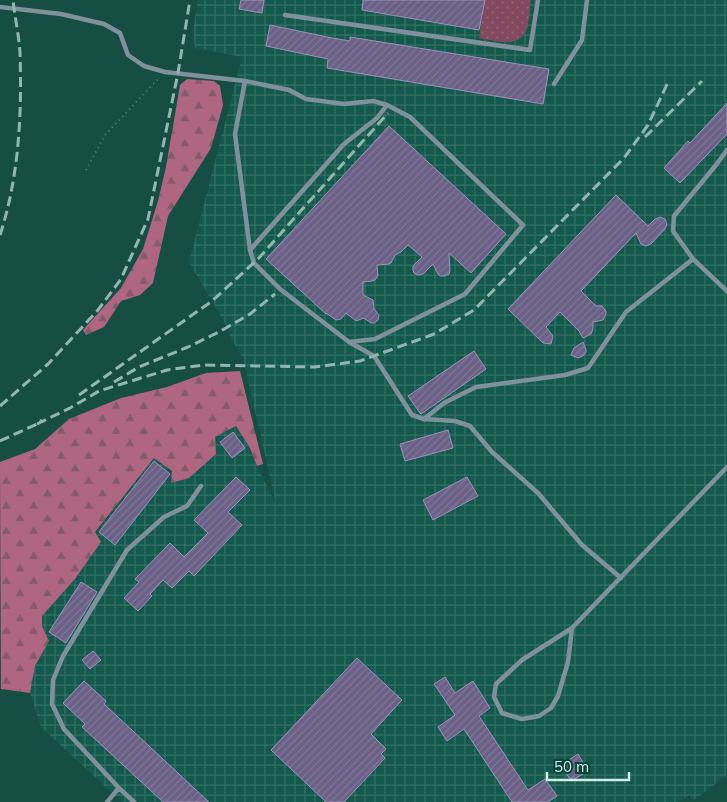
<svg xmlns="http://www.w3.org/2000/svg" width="727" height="802" font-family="Mulish,sans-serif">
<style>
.industrial{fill:url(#industrial-grid)}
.grass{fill:url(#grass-dots)}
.forest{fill:url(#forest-firs)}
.building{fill:url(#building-hatch);stroke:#9e92bb}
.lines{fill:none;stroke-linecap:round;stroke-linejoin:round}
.path{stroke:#568379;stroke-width:2;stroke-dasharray:1 4;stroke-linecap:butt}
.service{stroke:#80919d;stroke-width:4.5}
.rail{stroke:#92b7ae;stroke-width:3;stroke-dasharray:10 5;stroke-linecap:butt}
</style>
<defs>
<pattern id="industrial-grid" width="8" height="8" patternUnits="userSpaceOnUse" patternTransform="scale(1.25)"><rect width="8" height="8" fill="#14594d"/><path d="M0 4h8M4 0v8" fill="none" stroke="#357166"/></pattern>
<pattern id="grass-dots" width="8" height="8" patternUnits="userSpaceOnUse" patternTransform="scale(1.25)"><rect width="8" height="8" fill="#834a5f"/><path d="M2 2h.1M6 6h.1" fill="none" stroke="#946476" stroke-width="1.8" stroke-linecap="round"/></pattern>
<pattern id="forest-firs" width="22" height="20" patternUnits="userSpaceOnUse" patternTransform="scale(1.25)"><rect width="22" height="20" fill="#af6680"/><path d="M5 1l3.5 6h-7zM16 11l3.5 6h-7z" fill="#825a68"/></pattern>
<pattern id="building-hatch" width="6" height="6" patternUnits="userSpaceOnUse" patternTransform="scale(1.25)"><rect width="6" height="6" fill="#6b6086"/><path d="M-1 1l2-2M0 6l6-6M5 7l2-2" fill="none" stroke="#7f7797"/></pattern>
</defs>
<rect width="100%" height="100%" fill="#174e43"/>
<!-- industrial -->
<path class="industrial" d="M198,0H727V775L693,801L690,795L678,802H122L41,727L30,693L35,666L49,641L42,626V616L76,579L100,542L95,533L154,458L172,471L215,437L236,426L250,448L257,466L276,504L243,358L231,339L226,325L189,262L242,57L195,48L193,31Z"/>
<!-- grass -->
<path class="grass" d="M485,0H531C530,7 529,26 526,31C518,49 493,40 479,38Z"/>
<!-- forest -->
<path class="forest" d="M187,79L214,81L220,86L223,105L211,148L168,216L153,283L140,295L121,301L104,327L86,335L83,330L121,288L143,249L158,201L166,167L180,85Z
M240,371L263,464L257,466L250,448L236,426L215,437L216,454L189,478L171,483L172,471L154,458L95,532L101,542L75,579L42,616V626L49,641L35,666L30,693L1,689L0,462L35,449L69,419L121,398L167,387L206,373Z"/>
<!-- building -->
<path class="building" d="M241,0H264L262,13L239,9Z
M363,0H485L479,30L362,10Z
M270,25L332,38L350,41V37L549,69L543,104L327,68L328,59L266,46Z
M727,103V134L680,183L664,168L688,141L690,143Z
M389,126L506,234L471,273L449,253L450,271L449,274L444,276H440L438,274L433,264L423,274L418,275L414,273L413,270V266L422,257L408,245L401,252L395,255L391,263L389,264L377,265L378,276L375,280L372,281L363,282V295L373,300L374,309L379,315L378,320L374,323H371L364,318L356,321L346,313L341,319L336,320L326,313V314L266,259Z
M616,195L648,226L655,219L660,217L665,219L667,224L665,229L651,244L646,246L641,244L636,233L581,291L596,306H602L606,311V314L603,320L593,322V329L591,334L583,338L579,331L560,312L546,327L553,336L551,344L543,343L508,309Z
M583,342L586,350V352L583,356L578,358L571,355L574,348Z
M474,351L486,369L421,414L420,413L408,396Z
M448,430L453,448L405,461L400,444Z
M233,432L245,448L232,458L220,442Z
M154,461L170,474L115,545L99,532Z
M236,477L250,490L228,512L242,525L194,576L189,571L172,588L163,580L150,594L152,596L138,611L124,598L139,582L135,579L170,543L184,557L208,533L194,520Z
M467,477L478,496L433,520L423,500Z
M81,582L97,592L66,643L49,632Z
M93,651L101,660L90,669L82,660Z
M357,658L402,700L371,734L386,749L381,754L385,758L344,802H326L271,750Z
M445,677L455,693L473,681L490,708L479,716L528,790L545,779L557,796L548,802H512L464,729L447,741L438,727L455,715L434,684Z
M84,681L106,701L104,704L209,802H163L82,727L85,724L63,703Z
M578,754L588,771L571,781L561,765Z"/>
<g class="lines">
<!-- path -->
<path class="path" d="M86,170L105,135L158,79"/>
<!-- service -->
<path class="service" d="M0,7L61,14L104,24L120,33L128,55L144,66L165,72L245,81L289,90L306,99L344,104L373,101L387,105L410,117L523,225L465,294L375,339L349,342
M285,15L530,50L538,0
M245,81L235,134L250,250L254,263L280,289L349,342L374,356L412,415L424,419L455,421L470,426L492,452L538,493L582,545L621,578
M554,84L582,40L587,0
M250,250L344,144L377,118L387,105
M693,259L673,231L674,216L716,165L727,150
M424,419L444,403L476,387L565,375L588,368L626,312L693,259L727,291
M572,628L568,662L558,696L551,708L539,716L522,719L502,713L494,697L496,684L522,660L572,628L727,467
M119,788L64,729L52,704L53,680L63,656L127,550L164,517L187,506L201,486
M107,802L119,788L134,802"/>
<!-- rail -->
<path class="rail" d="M645,137L702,81
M0,235C19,177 22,114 20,53C19,36 15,18 13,0
M114,382L139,367L188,347L219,332L250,314L275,294
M79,395L212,301L258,259L388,113
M0,406L48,364L98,310L121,279L148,219L178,73L190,0
M37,424L70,408L99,391L167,370L204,365L315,367L360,361L434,334L474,310L624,158L648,125L669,80
M0,441L37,424L42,420"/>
</g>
<!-- scale -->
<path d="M547 772v8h82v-8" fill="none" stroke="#d2ede5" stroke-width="2.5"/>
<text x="554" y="772" font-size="15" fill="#d2ede5" stroke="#084339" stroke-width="4" paint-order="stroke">50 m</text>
</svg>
